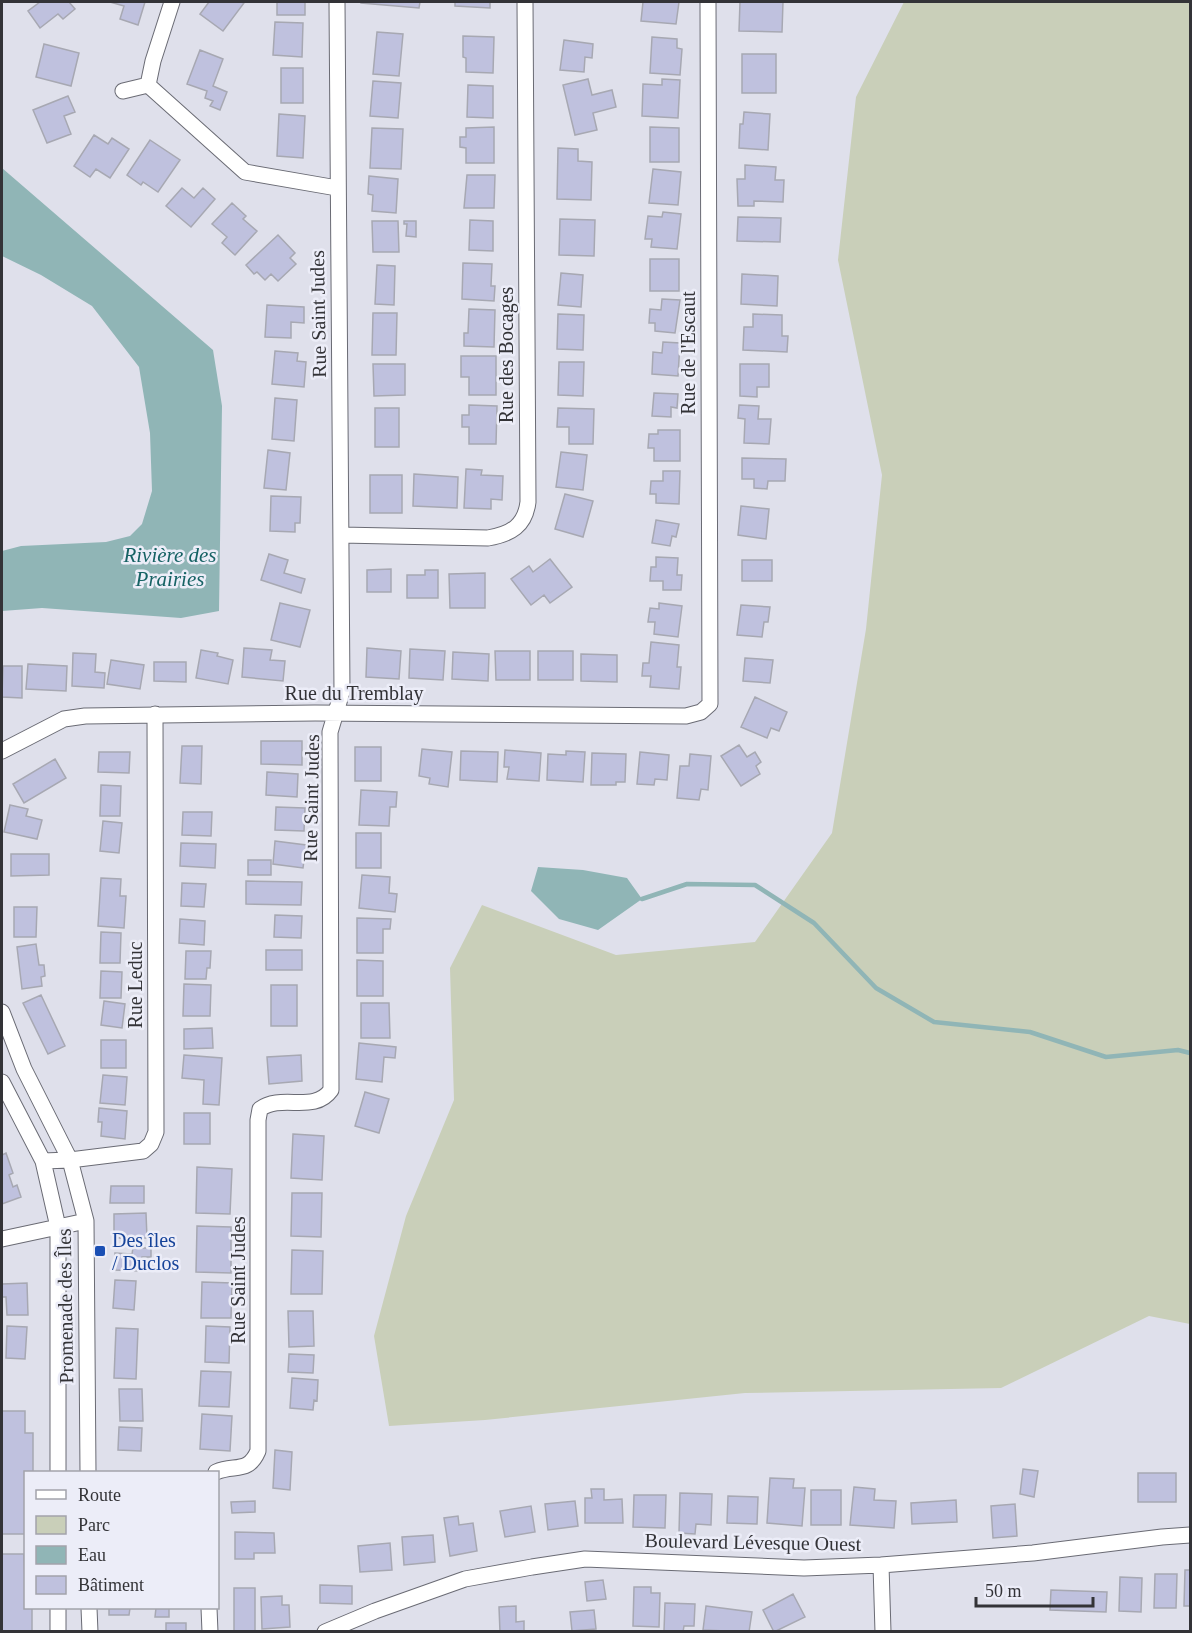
<svg xmlns="http://www.w3.org/2000/svg" width="1192" height="1633" font-family="'Times New Roman',serif">
<style>
.green{fill:#c9cfb9}
.water{fill:#90b5b6}
.lines{fill:none;stroke-linecap:round;stroke-linejoin:round}
.stream{stroke:#90b5b6;stroke-width:4.5}
.building{fill:#bfc1de;stroke:#a7a8b2;stroke-width:1.5}
.street-casing{stroke:#6a6b74;stroke-width:17}
.street{stroke:#fff;stroke-width:15}
.transit-dot{fill:#1a4fb4;stroke:#ecedf8;stroke-width:2}
.labels{text-anchor:middle;stroke-width:5;stroke-linejoin:round;paint-order:stroke}
.street-label{font-size:20px;fill:#333337;stroke:#ecedf8}
.transit-label{font-size:20px;fill:#164399;stroke:#ecedf8;text-anchor:start}
.water-label{font-size:21px;font-style:italic;fill:#166264;stroke:#ecedf8}
</style>
<rect width="100%" height="100%" fill="#dfe0eb"/>
<!-- green -->
<path class="green" d="M904,2H1190V1324L1149,1316L1001,1388L745,1393L485,1420L389,1426L374,1336L406,1216L454,1100L450,968L482,905L616,955L755,942L832,833L866,629L882,475L838,260L856,97Z"/>
<!-- water -->
<path class="water" d="M2,168L213,350L222,406L219,611L181,618L42,608L2,611V551L21,546L106,542L130,536L142,524L152,491L150,433L139,367L92,306L41,275L2,256Z
M538,867L583,870L627,878L642,899L598,930L559,919L531,891Z"/>
<g class="lines">
<!-- stream -->
<path class="stream" d="M642,899L687,884L755,885L814,923L876,988L934,1022L1030,1032L1106,1057L1178,1050L1190,1053"/>
</g>
<!-- building -->
<path class="building" d="M40,2H69L75,9L63,19L58,14L40,28L28,11Z
M110,2H145L138,25L120,19L124,6Z
M209,2H241L244,3L223,31L200,14Z
M277,2H305V15H277Z
M361,2H420L419,8L361,3Z
M455,2H490V8L455,6Z
M643,2H679L676,24L641,21Z
M740,2H783L782,32L739,31Z
M275,22L303,23L302,57L273,55Z
M377,32L403,34L399,76L373,74Z
M463,36L494,37L493,73L466,72V58L463,57Z
M652,37L677,39V48L682,49L680,75L650,73Z
M564,40L593,44L592,58L585,57L584,72L560,70Z
M44,44L79,53L71,86L36,77Z
M200,50L223,59L213,86L227,92L220,110L210,106L213,101L205,98L207,91L187,84Z
M742,54H776V93H742Z
M281,68H303V103H281Z
M588,79L592,95L612,90L616,107L593,113L597,130L575,135L563,85Z
M662,79L680,80L678,118L642,116L643,84L662,85Z
M373,81L401,83L398,118L370,116Z
M468,85L493,86V118L467,117Z
M68,96L75,112L64,116L71,134L47,143L33,110Z
M744,112L770,114L768,150L739,148L740,124H743Z
M279,114L305,116L303,158L277,156Z
M494,127V163H466V148L460,147V137H466V128Z
M650,127L679,128V162H650Z
M372,128L403,129L401,169L370,168Z
M94,135L108,144L112,138L129,149L110,178L96,169L90,177L74,166Z
M150,140L180,160L158,192L143,182L141,185L127,175Z
M558,148L578,149V161L592,162L591,200L557,199Z
M745,165L776,167L775,180H784L783,202L754,201V206H738L737,179H745Z
M653,169L681,172L678,205L649,203Z
M467,175H495L494,208H464Z
M369,176L398,179L396,213L372,211L373,195L368,194Z
M182,188L194,198L203,188L215,199L191,227L166,206Z
M232,203L246,216L243,219L257,231L235,255L222,243L227,237L212,224Z
M663,212L681,214L677,249L651,247L652,239H645L648,216L662,217Z
M738,217L781,218L780,242L737,241Z
M560,219L595,220L594,256L559,255Z
M470,220L493,221V251L469,250Z
M372,221H398L399,252H373Z
M404,221H416V237L406,236L407,224H404Z
M278,235L295,253L290,258L296,264L278,281L271,274L265,280L257,272L254,274L246,265Z
M650,259H679V291H650Z
M463,263L492,264L491,286H495L494,301L462,299Z
M377,265L395,266L394,305L375,304Z
M561,273L583,275L581,307L558,305Z
M742,274L778,276L777,306L741,304Z
M662,299L680,300L675,333L655,331V323H649L650,309L661,310Z
M267,305L304,307V323L291,322V338L265,337Z
M469,309L495,310L494,347L464,346V333H468Z
M373,313H397L396,355H372Z
M558,314L584,315L583,350L557,349Z
M753,314L782,315V336H788L787,352L743,350L744,327H753Z
M663,342L680,343L678,376L652,374L653,352L662,353Z
M275,351L298,353L297,361L306,362L304,387L272,384Z
M461,356H496V395H469V377H461Z
M559,362H584L583,396L558,395Z
M373,364H405V395L374,396Z
M740,364H769V387H757V397L740,396Z
M654,393L678,394L677,408L671,407V417L652,416Z
M275,398L297,400L294,441L272,439Z
M469,405L497,406L496,444H469V427H462V415H469Z
M739,405L759,406L758,419H771L769,444L744,443L745,419L738,418Z
M375,408H399V447H375Z
M558,408L594,409L593,444H569V427H557Z
M658,430H680V461H654V448H648L649,434H658Z
M268,450L290,453L286,490L264,488Z
M561,452L587,455L583,490L556,487Z
M742,458L786,459L785,481H768L767,489L754,488V479H742Z
M466,469L482,470L481,475L503,476L502,500L491,499V509L464,508Z
M663,471H680L679,504L656,503V494H650L651,481H663Z
M414,474L458,477L457,508L413,506Z
M370,475H402V513H370Z
M565,494L593,501L583,537L555,529Z
M271,496L301,497L300,523H295V532L270,531Z
M741,506L769,509L766,539L738,535Z
M656,520L679,524L676,537L672,536L670,546L652,543Z
M269,554L288,560L284,573L305,579L301,593L261,580Z
M656,557L678,558L677,575H682L681,590H663V581H650L651,567H656Z
M550,559L572,587L550,603L544,595L531,605L511,579L529,566L533,572Z
M742,560H772V581H742Z
M391,569V592H367V570Z
M425,570H438V598H407V575H425Z
M485,573V608H450L449,574Z
M280,603L310,610L300,647L271,640Z
M659,603L682,606L678,637L654,634L655,622H648L650,608L659,609Z
M741,605L770,607L768,622H764L762,637L737,635Z
M651,642L679,645L677,667H681L679,689L650,687L651,676H642L643,663H649Z
M244,648L272,650L270,660L285,661L283,681L242,677Z
M367,648L401,651L399,679L366,677Z
M410,649L445,651L443,680L409,678Z
M201,650L218,653L217,656L233,660L228,684L196,678Z
M495,651H530V680H496Z
M538,651H573V680H538Z
M453,652L489,654L488,681L452,679Z
M73,653L96,654L95,672L105,673L104,688L72,686Z
M581,654L617,655V682L581,681Z
M745,658L773,660L770,683L743,681Z
M111,660L144,665L140,689L107,684Z
M154,662H186V682L154,681Z
M28,664L67,666L66,691L26,689Z
M3,666H22V698L2,697Z
M755,697L787,712L779,731L771,728L767,738L741,727Z
M261,741H302V765L261,764Z
M739,745L747,757L755,752L761,762L756,766L760,774L741,786L721,756Z
M182,746H202L201,784L180,783Z
M355,747H381V781H355Z
M422,749L452,752L448,787L429,784L430,778L419,776Z
M505,750L541,753L539,781L507,779L509,767H504Z
M461,751L498,752L497,782L460,780Z
M566,751L585,752L583,782L547,780L548,754L566,755Z
M99,752H130L129,773L98,772Z
M640,752L669,755L667,780L655,779L654,785L637,784Z
M592,753L626,754L625,782H616V785H591Z
M690,754L711,756L708,790L701,789L699,800L677,798L680,766H689Z
M55,759L66,778L24,803L13,784Z
M267,772L298,774L297,797L266,795Z
M101,785L121,786L120,816H100Z
M361,790L397,792L396,807H390L389,826L359,825Z
M10,805L28,809L26,816L42,820L37,839L4,832Z
M276,807L305,808L304,831L275,830Z
M183,812H212L211,836L182,835Z
M103,821L122,823L119,853L100,851Z
M356,833H381V868H356Z
M275,841L306,845L303,868L273,864Z
M181,843L216,844L215,868L180,866Z
M11,854H49V875L11,876Z
M248,860H271V875H248Z
M362,875L390,877L389,893L397,894L395,912L359,908Z
M101,878L121,879L120,896H126L124,928L98,926Z
M246,881L302,882L301,905L246,904Z
M182,883L206,884L204,907L181,906Z
M14,907H37L36,937H14Z
M275,915L302,916L301,938L274,937Z
M357,918L391,919L390,929H383V953H357Z
M180,919L205,921L204,945L179,943Z
M101,932L121,933L120,963H100Z
M36,944L39,965H44L45,976L41,977L42,986L22,989L17,947Z
M266,950H302V970H266Z
M186,951H211L210,968H207L206,979H185Z
M357,960L383,961V996H357Z
M101,971L122,972L121,998H100Z
M184,984L211,985L210,1016H183Z
M271,985H297V1026H271Z
M41,995L65,1046L48,1054L23,1003Z
M104,1001L125,1004L122,1028L101,1025Z
M361,1003H389L390,1038H361Z
M212,1028L213,1048L184,1049V1029Z
M101,1040H126V1068H101Z
M359,1043L396,1047L395,1058L384,1057L382,1082L356,1079Z
M184,1055L222,1058L219,1105L203,1104L204,1080L182,1078Z
M301,1055L302,1081L269,1084L267,1057Z
M103,1075L127,1077L125,1105L100,1103Z
M365,1092L389,1099L379,1133L355,1126Z
M99,1108L127,1111L125,1139L101,1136L102,1122H98Z
M184,1113H210V1144H184Z
M293,1134L324,1136L322,1180L291,1178Z
M6,1153L13,1173L9,1175L13,1187L17,1185L21,1197L2,1204V1155Z
M197,1167L232,1169L230,1214L196,1213Z
M111,1186H144V1203H110Z
M292,1193H322L321,1237L291,1236Z
M146,1213L147,1238H114V1214Z
M197,1226L231,1227V1273L196,1272Z
M133,1248H151V1257H142L141,1271L114,1270L115,1253L132,1254Z
M292,1250L323,1251L322,1294H291Z
M115,1280L136,1281L134,1310L113,1308Z
M202,1282L232,1283L231,1318H201Z
M27,1283L28,1315H7L6,1297H2V1284Z
M288,1311H313L314,1346L289,1347Z
M7,1326L27,1327L25,1359L6,1358Z
M206,1326L230,1327L229,1363L205,1362Z
M116,1328L138,1329L136,1379L114,1378Z
M289,1354L314,1355L313,1373L288,1372Z
M201,1371L231,1372L229,1407L199,1406Z
M292,1378L318,1380L317,1401L314,1400L313,1410L290,1408Z
M119,1389H142L143,1421H120Z
M2,1411H25V1433H33V1472H26V1534H2Z
M202,1414L232,1416L230,1451L200,1449Z
M119,1427L142,1428L141,1451L118,1450Z
M275,1450L292,1452L290,1490L273,1488Z
M1023,1469L1038,1471L1034,1497L1020,1494Z
M1138,1473H1176V1502H1138Z
M770,1478L794,1479L793,1488H805L802,1526L767,1523Z
M854,1487L875,1489L874,1500L896,1501L894,1528L850,1525Z
M591,1489H604V1500L622,1499L623,1523H585V1498H592Z
M811,1490H841V1525H811Z
M680,1493L712,1494L711,1525L696,1524L695,1534L679,1533Z
M634,1495H666L665,1528L633,1527Z
M728,1496L758,1497L757,1524L727,1523Z
M956,1500L957,1522L912,1524L911,1503Z
M255,1501V1512L232,1513L231,1502Z
M575,1501L578,1526L548,1530L545,1504Z
M1015,1504L1017,1536L993,1538L991,1506Z
M531,1506L535,1532L505,1537L500,1511Z
M458,1516L459,1525L473,1523L477,1551L450,1556L444,1518Z
M235,1532L274,1533L275,1553H254V1559H235Z
M433,1535L435,1562L404,1565L402,1537Z
M390,1543L392,1570L360,1572L358,1546Z
M2,1554H24L26,1608H32V1632H2Z
M1185,1570H1190V1606H1184Z
M1155,1574H1177L1176,1608H1154Z
M1120,1577L1142,1578L1141,1612L1119,1611Z
M603,1580L606,1599L587,1601L585,1582Z
M320,1585L352,1586V1604L320,1603Z
M634,1587H651V1593H660L659,1627L633,1626Z
M234,1588H255V1632H234Z
M1051,1590L1107,1592L1106,1612L1050,1610Z
M793,1594L805,1617L774,1632L763,1610Z
M282,1596V1605H289L290,1627L262,1629L261,1597Z
M665,1603L695,1604L694,1626H684L683,1632L664,1631Z
M516,1606V1622L524,1621V1632H500L499,1607Z
M706,1606L752,1612L749,1632L703,1630Z
M109,1608H130L129,1615H109Z
M156,1608H169V1617H155Z
M594,1610L596,1629L572,1631L570,1612Z
M166,1623H186V1632H166Z"/>
<g class="lines">
<defs>
<path id="street" d="M172,2L153,61L148,85L245,172L337,188
M123,91L148,85
M341,535L488,538C511,534 525,526 528,502L525,2
M2,751L64,719L85,716L315,713L686,716L701,712L710,704L708,2
M2,1012L24,1069L70,1160L86,1221L88,1472
M2,1082L43,1161L58,1227V1472
M43,1161L70,1160L143,1151L151,1144L156,1132L155,714
M2,1239L86,1221
M216,1472C235,1464 248,1474 258,1451V1120L260,1109C282,1093 314,1114 331,1090L330,732L342,692L337,2
M881,1565L883,1632
M58,1608V1632
M89,1608L90,1632
M209,1608L210,1632
M325,1632L375,1611L465,1579L532,1567L585,1559L804,1568L881,1565L1033,1553L1162,1537L1190,1535"/>
</defs>
<!-- street casing -->
<use href="#street" class="street-casing"/>
<!-- street -->
<use href="#street" class="street"/>
</g>
<!-- markers -->
<rect class="transit-dot" x="94" y="1245" width="12" height="12" rx="3"/>
<g class="labels">
<!-- street labels -->
<g class="street-label">
<text transform="translate(318 314) rotate(-91)" y="7">Rue Saint Judes</text>
<text transform="translate(688 353) rotate(-90)" y="7">Rue de l'Escaut</text>
<text transform="translate(506 355) rotate(-90)" y="7">Rue des Bocages</text>
<text x="354" y="700">Rue du Tremblay</text>
<text transform="translate(311 798) rotate(-89)" y="7">Rue Saint Judes</text>
<text transform="translate(135 985) rotate(-90)" y="7">Rue Leduc</text>
<text transform="translate(238 1280) rotate(-90)" y="7">Rue Saint Judes</text>
<text transform="translate(65 1306) rotate(-91)" y="7">Promenade des Îles</text>
<text transform="translate(753 1542) rotate(1)" y="7">Boulevard Lévesque Ouest</text>
</g>
<!-- transit labels -->
<g class="transit-label">
<text x="112" y="1247">Des îles<tspan x="112" dy="23">/ Duclos</tspan></text>
</g>
<!-- water labels -->
<g class="water-label">
<text x="170" y="562">Rivière des<tspan x="170" dy="24">Prairies</tspan></text>
</g>
</g>
<!-- border -->
<rect width="1192" height="1633" fill="none" stroke="#333337" stroke-width="6"/>
<!-- legend -->
<rect x="24" y="1471" width="195" height="138" fill="#ecedf8" stroke="#a2a3ab" stroke-width="1.5"/>
<rect x="36" y="1490" width="30" height="9" fill="#ffffff" stroke="#a2a3ab" stroke-width="1.5"/>
<text x="78" y="1501" font-size="18" fill="#333337">Route</text>
<rect x="36" y="1516" width="30" height="18" fill="#c9cfb9" stroke="#a2a3ab" stroke-width="1.5"/>
<text x="78" y="1531" font-size="18" fill="#333337">Parc</text>
<rect x="36" y="1546" width="30" height="18" fill="#90b5b6" stroke="#a2a3ab" stroke-width="1.5"/>
<text x="78" y="1561" font-size="18" fill="#333337">Eau</text>
<rect x="36" y="1576" width="30" height="18" fill="#bfc1de" stroke="#a2a3ab" stroke-width="1.5"/>
<text x="78" y="1591" font-size="18" fill="#333337">Bâtiment</text>
<!-- scale -->
<path d="M976 1597v9h117v-9" fill="none" stroke="#333337" stroke-width="3"/>
<text x="985" y="1597" font-size="18" fill="#333337" stroke="#ecedf8" stroke-width="4.5" paint-order="stroke">50 m</text>
</svg>
